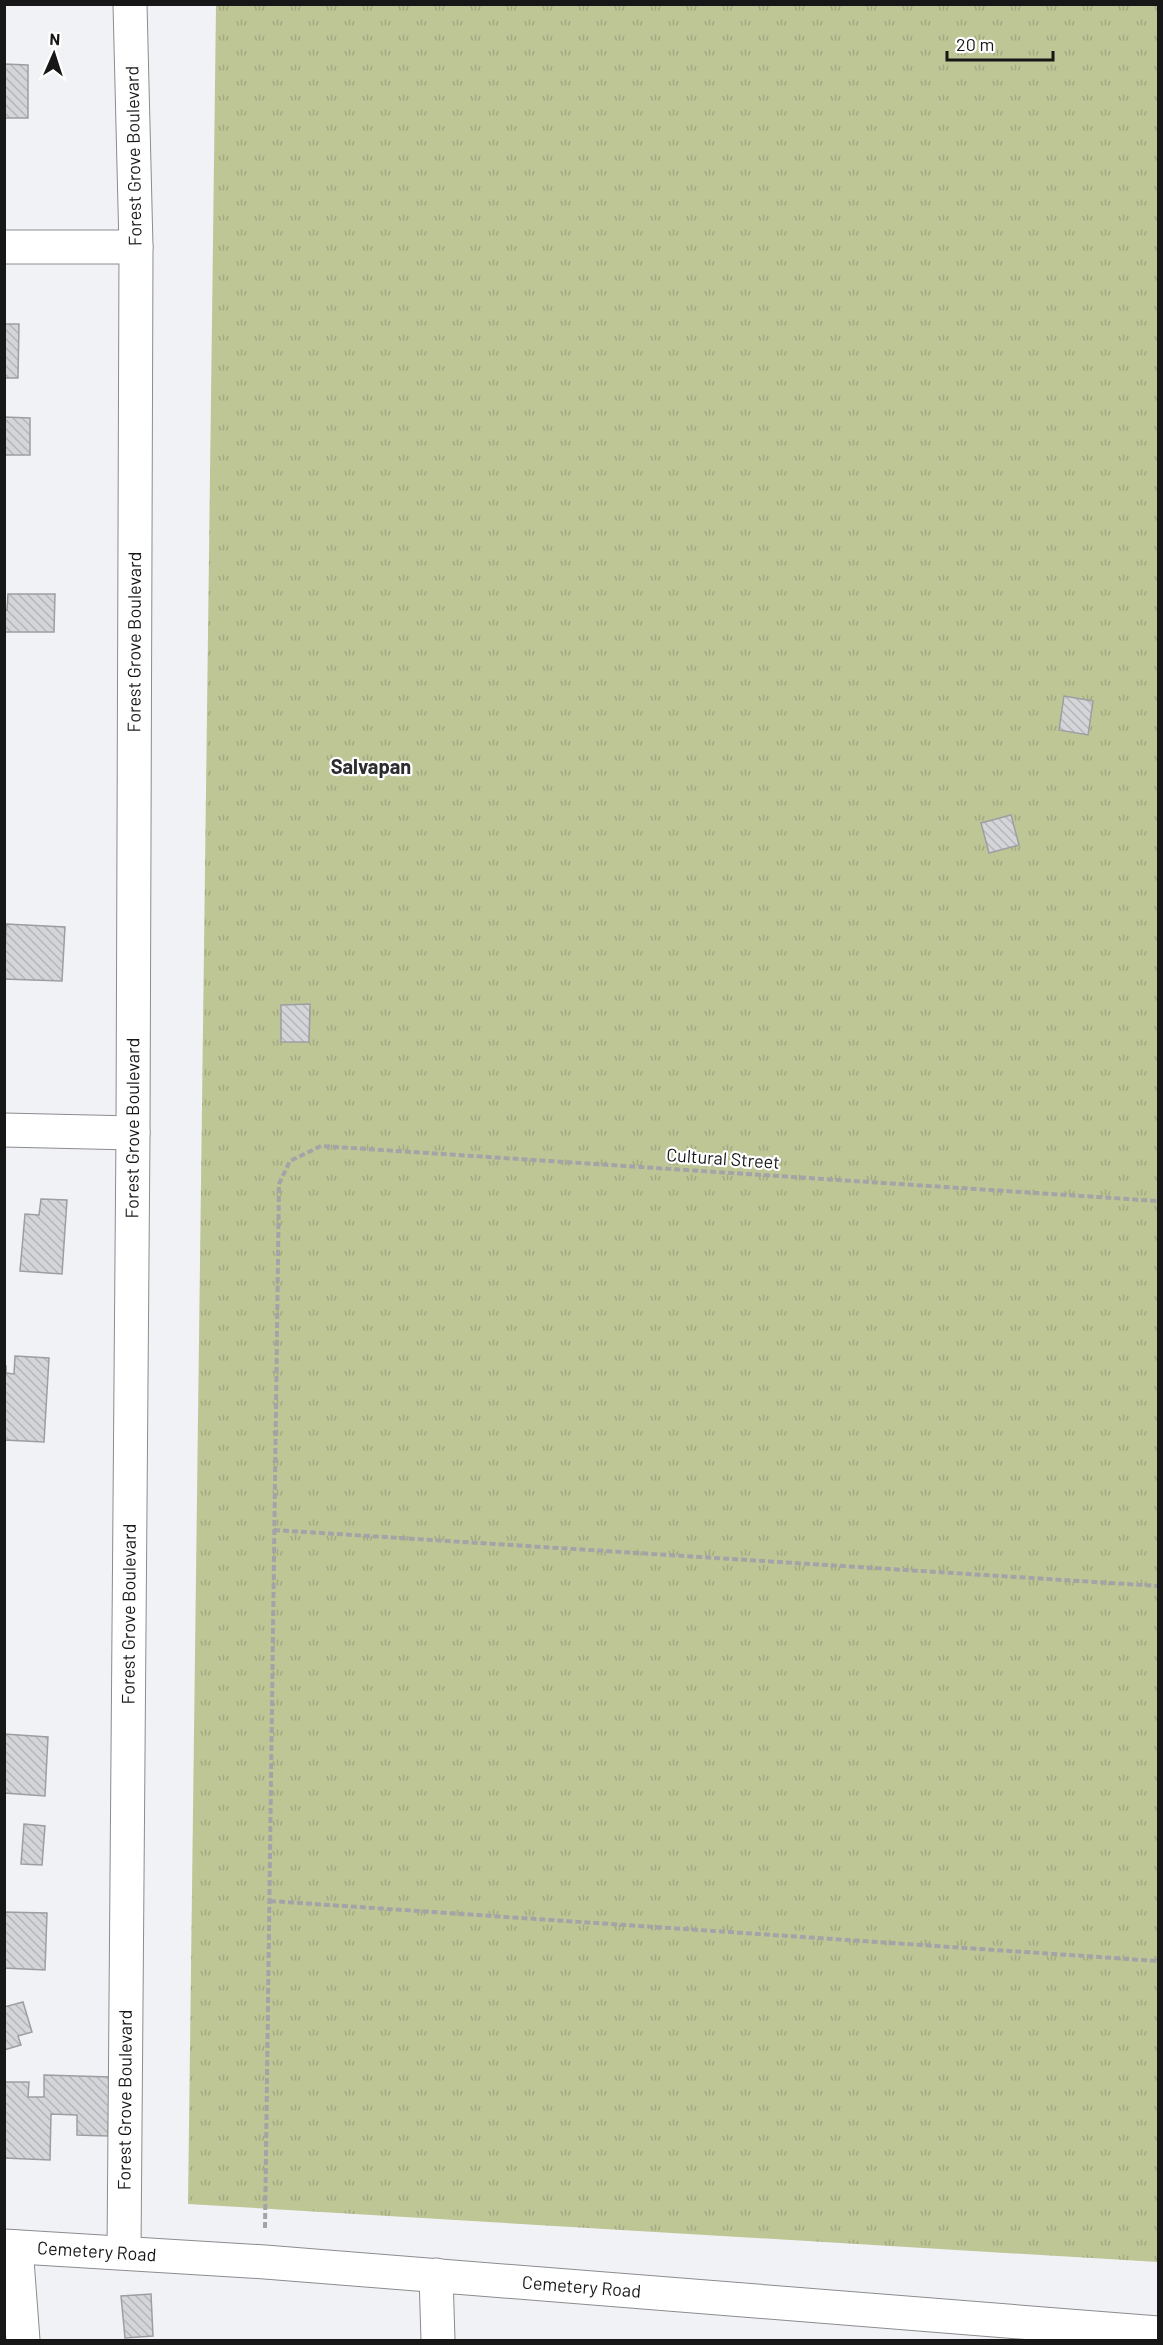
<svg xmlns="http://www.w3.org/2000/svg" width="1163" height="2345" font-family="Barlow,sans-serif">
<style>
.grass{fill:url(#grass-tufts)}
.building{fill:url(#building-back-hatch);stroke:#9d9ea1;stroke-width:1.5}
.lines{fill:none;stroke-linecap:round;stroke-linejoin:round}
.minor-casing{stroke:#8b8c8f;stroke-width:35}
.path{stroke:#a3a4a7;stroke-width:4;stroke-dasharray:6 3;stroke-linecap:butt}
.minor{stroke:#fff;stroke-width:33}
.labels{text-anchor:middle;stroke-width:4.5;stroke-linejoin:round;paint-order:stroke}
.street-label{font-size:18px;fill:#171718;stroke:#fff}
.neighbourhood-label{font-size:20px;font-weight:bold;fill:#2c2d2f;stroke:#fff}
</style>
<defs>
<pattern id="grass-tufts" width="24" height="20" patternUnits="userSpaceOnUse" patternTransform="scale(1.5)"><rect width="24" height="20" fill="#bfc696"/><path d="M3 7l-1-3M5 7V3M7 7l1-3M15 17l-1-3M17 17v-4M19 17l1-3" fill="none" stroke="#a3a981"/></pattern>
<pattern id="building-back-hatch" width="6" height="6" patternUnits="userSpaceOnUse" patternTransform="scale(1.5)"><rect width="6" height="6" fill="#d3d5d8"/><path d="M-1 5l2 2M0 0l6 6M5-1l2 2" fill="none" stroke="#b4b6b9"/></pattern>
</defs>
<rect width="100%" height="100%" fill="#f1f2f6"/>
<!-- grass -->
<path class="grass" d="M216,5H1158V2262L188,2204Z"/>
<!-- building -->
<path class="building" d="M4,64L28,65V118H4Z
M4,324H19L18,378H4Z
M4,417L30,418V455H4Z
M8,594H55L54,632H4V609L7,610Z
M1064,696L1093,701L1088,735L1059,730Z
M1011,815L1019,845L989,853L981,823Z
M6,924L65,927L62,981L4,979Z
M310,1004L309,1042H281V1005Z
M41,1199L67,1200L62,1274L20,1271L25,1214L39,1215Z
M15,1356L49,1358L44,1442L4,1440V1366H6V1373L14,1374Z
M4,1734L48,1737L45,1796L4,1793Z
M24,1824L45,1826L42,1865L21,1864Z
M4,1912L47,1913L45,1970L4,1968Z
M23,2002L32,2032L18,2036L21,2045L4,2050V2007Z
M44,2075L110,2077L108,2136L77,2135V2115L51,2114L50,2160L4,2158V2082H29L28,2097H44Z
M151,2294L153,2336L125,2338L121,2296Z"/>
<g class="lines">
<defs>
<g id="minor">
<path d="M4,247H136"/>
<path d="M4,1130L133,1133"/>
<path id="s1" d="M4,2246L265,2262L1158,2333"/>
<path d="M16,2247L23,2340"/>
<path id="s2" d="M124,2252L133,1133L136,247L130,4"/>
<path d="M436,2275L438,2340"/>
</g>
</defs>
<!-- minor casing -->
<use href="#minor" class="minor-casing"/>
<!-- path -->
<path class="path" d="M274,1530L1158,1586
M270,1901L1158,1961
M265,2228L279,1184L290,1161L321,1146L1158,1201"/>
<!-- minor -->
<use href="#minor" class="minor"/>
</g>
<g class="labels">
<!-- street labels -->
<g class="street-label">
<text transform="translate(134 156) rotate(-91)" y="6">Forest Grove Boulevard</text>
<text dy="6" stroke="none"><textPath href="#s2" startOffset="1610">Forest Grove Boulevard</textPath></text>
<text dy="6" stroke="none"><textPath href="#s2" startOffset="1124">Forest Grove Boulevard</textPath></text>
<text transform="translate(723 1159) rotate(4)" y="6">Cultural Street</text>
<text dy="6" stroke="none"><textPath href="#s2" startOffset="638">Forest Grove Boulevard</textPath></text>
<text dy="6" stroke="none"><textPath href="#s2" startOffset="152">Forest Grove Boulevard</textPath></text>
<text dy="6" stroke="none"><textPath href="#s1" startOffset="93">Cemetery Road</textPath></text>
<text dy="6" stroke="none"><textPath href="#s1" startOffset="579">Cemetery Road</textPath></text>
</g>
<!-- neighbourhood labels -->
<g class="neighbourhood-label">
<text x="371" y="774">Salvapan</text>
</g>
</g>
<!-- border -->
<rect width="1163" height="2345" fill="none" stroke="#171718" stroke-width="12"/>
<!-- north arrow -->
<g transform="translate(54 54) rotate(3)" stroke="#ffffff" stroke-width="4.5" paint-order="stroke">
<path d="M0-4.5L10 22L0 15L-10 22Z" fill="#171718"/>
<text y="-9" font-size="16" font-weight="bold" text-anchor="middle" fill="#171718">N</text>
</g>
<!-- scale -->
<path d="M947 51v9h106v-9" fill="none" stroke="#171718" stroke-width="3"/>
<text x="956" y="51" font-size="18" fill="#171718" stroke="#ffffff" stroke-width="4.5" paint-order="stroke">20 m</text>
</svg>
